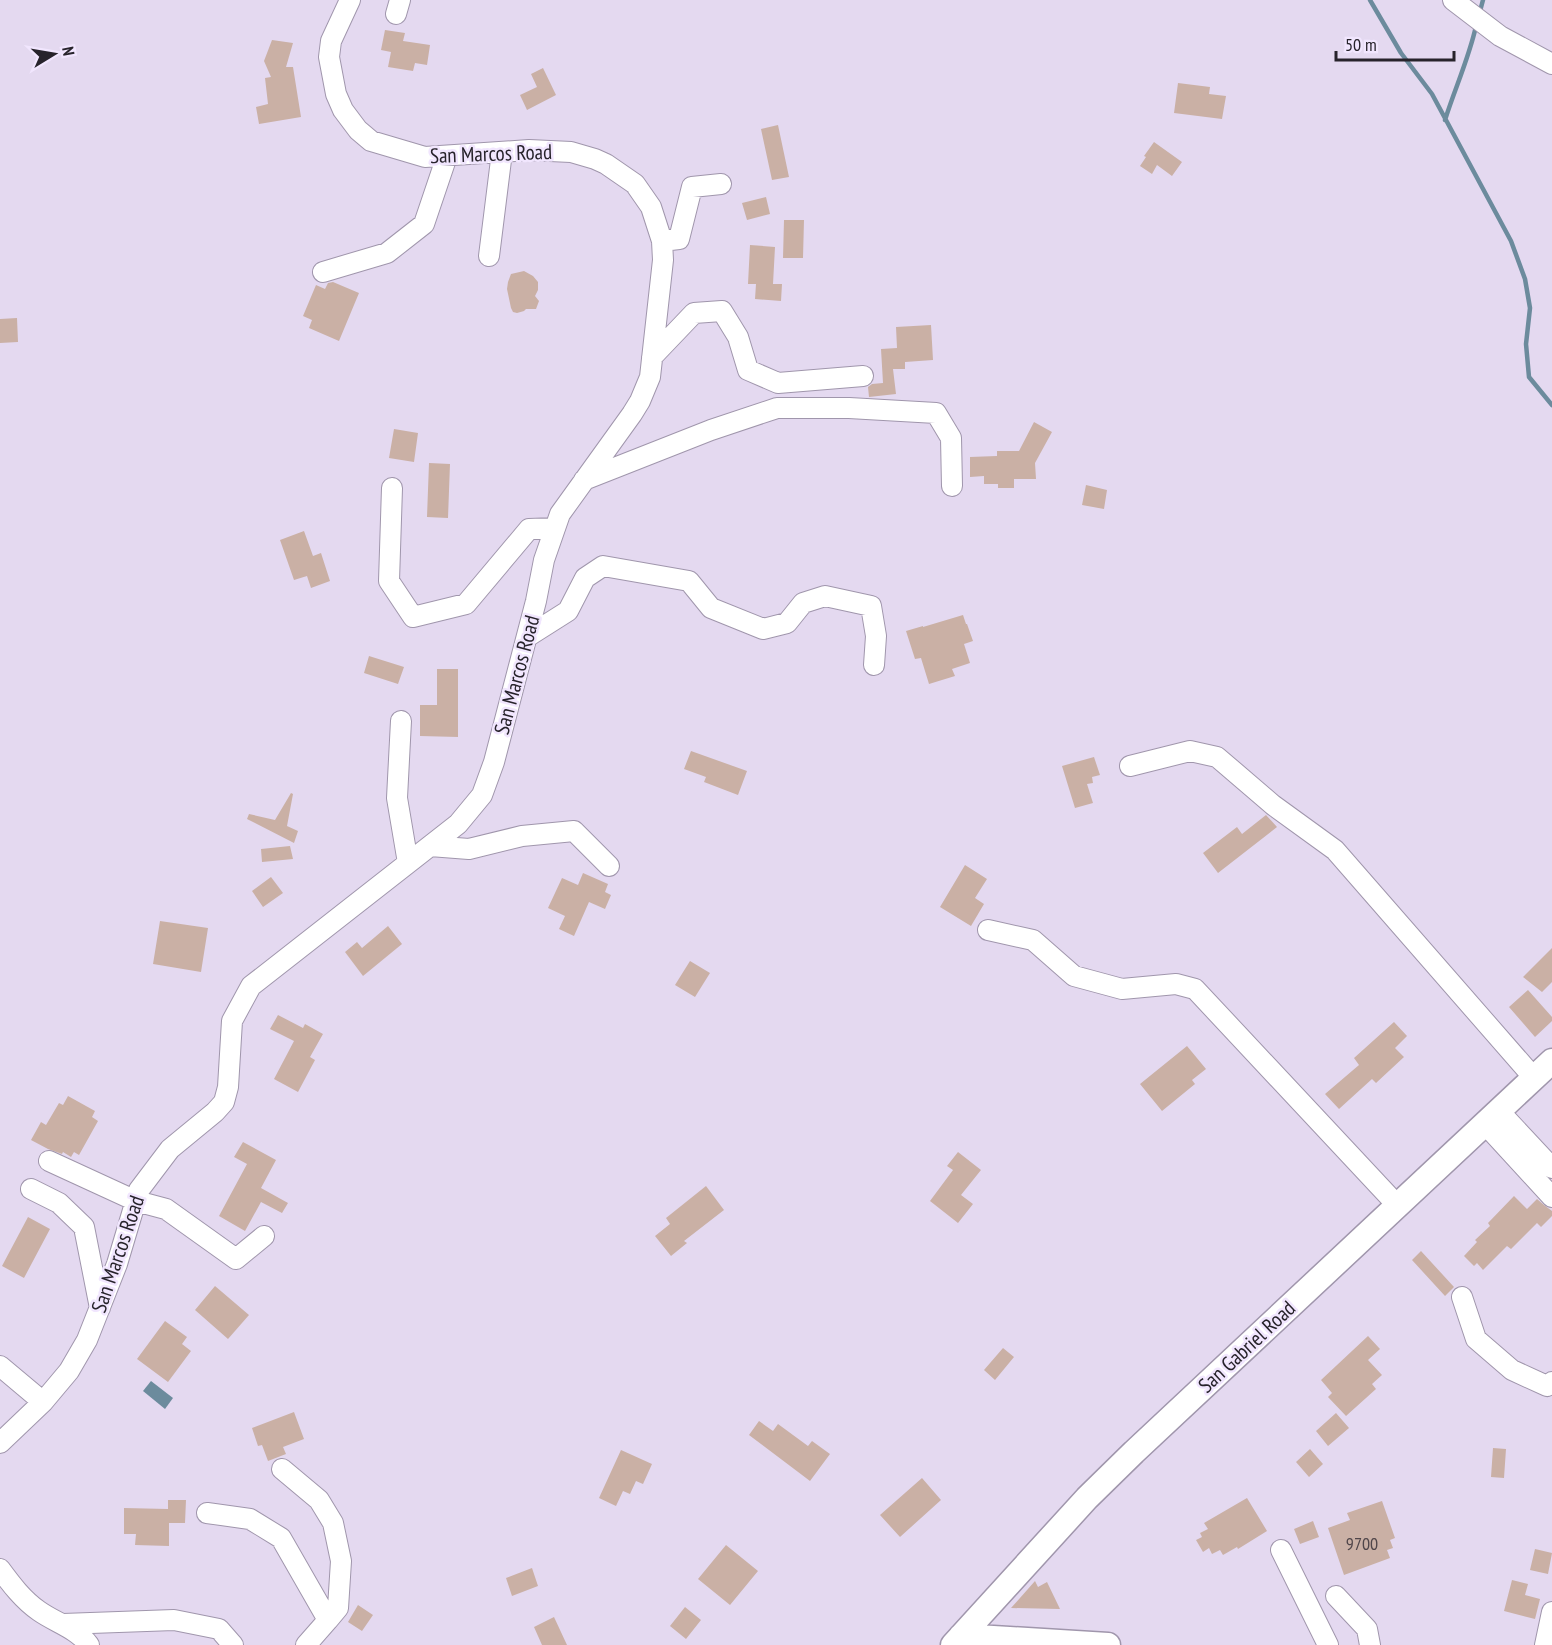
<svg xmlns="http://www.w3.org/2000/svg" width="1552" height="1645" font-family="'PT Sans Narrow',sans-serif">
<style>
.water{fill:#6c8b9d}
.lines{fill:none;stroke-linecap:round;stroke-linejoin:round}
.stream{stroke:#6c8b9d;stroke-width:4.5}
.building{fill:#cab0a5}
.minor-casing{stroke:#a096ac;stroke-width:22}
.tertiary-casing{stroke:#a096ac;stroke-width:27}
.minor{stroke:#fff;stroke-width:20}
.tertiary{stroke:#fff;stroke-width:24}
.labels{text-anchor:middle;stroke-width:5;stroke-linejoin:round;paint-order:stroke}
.number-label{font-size:18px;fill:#50464a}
.street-label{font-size:21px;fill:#27232b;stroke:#f1e6fe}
</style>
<rect width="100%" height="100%" fill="#e4d9f0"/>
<!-- water -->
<path class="water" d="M151,1381L173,1398L165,1409L143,1391Z"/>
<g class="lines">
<!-- stream -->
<path class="stream" d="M1370,0L1401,53L1432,94L1511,241L1525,279L1530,308L1526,344L1529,377L1552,405
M1479,15L1483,0
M1445,120C1455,88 1469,58 1476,26"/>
</g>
<!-- building -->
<path class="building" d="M385,30L405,33L403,41L430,45L427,65L415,63L413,71L388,67L391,52L381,50Z
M272,40L293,43L286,67H293L301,117L259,124L256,107L268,104L265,78L271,77L264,61Z
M543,68L556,95L527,110L520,95L537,87L531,74Z
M1178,83L1210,87L1209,94L1226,96L1222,119L1174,113Z
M778,125L789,177L772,180L761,129Z
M1154,142L1182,162L1172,176L1157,165L1152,174L1140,166L1146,157L1144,156Z
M766,197L770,214L747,220L742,203Z
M784,220H804L803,258H783Z
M750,245L775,247L773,284H782L781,301L755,299L756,284H748Z
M524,271L533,276L538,282V290L535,296L539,301L536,309H526L524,311L517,313L513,312L511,308L507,289L508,282L511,274Z
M333,282L359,293L339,341L309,328L312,320L303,316L316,285L325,289L328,283Z
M17,318L18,342L0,343V319Z
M931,325L933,360L905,362V369H893L896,394L869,397L868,387L872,384L883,383L881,349L897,348L896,327Z
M1034,422L1052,432L1035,463L1036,479H1014V488H998V484H984V476L970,477V457L997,456V451H1019Z
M394,429L418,433L414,462L389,458Z
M429,463L450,464L448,518L427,517Z
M1086,485L1107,490L1104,509L1082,505Z
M304,531L313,556L321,553L330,581L311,588L307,576L294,580L280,540Z
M963,615L966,624H967L973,641L964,644L970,663L952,669L955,676L929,684L921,658L915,659L906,631L923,626V627Z
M369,656L404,667L398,684L364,673Z
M437,669H458V737L420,736V705H437Z
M691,751L747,771L738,795L704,782L706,777L684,769Z
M1094,757L1100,775L1092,777L1093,783L1087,784L1093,803L1075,808L1062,766Z
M291,793L293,794L287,826L298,831L294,843L247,819L249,814L275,820Z
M1266,815L1277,827L1218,873L1203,853L1237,827L1242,834Z
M290,846L293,859L262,862L261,849Z
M965,865L987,879L975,898L984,904L971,926L940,907Z
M583,873L608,884L605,892L611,895L605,909L589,902L574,936L559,929L565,916L548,908L562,878L578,885Z
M271,877L283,893L263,907L252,891Z
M160,921L208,928L201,972L153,964Z
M388,926L402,944L363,976L345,952L357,942L362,948Z
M1552,948V982L1542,992L1523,977Z
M690,961L710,973L695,997L675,985Z
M1528,990L1552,1017V1021L1535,1037L1509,1007Z
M278,1015L303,1028L305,1024L323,1034L310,1057L315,1060L298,1092L274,1079L294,1041L270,1029Z
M1394,1022L1407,1036L1395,1048L1404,1057L1376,1083L1372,1079L1339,1109L1325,1094L1359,1065L1354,1058Z
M1187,1046L1206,1069L1192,1080L1195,1084L1162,1111L1140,1084Z
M68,1096L95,1111L92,1117L98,1121L79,1155L74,1152L71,1157L63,1152L62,1154L48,1149L31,1140L41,1122L46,1125L59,1103L63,1105Z
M243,1142L276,1160L261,1188L288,1203L282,1213L261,1202L245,1231L219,1216L247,1164L234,1157Z
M958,1152L981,1170L961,1195L973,1204L958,1223L930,1201L953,1170L947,1166Z
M706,1186L724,1210L684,1241L687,1243L671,1256L655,1236L670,1224L666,1218Z
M1514,1196L1527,1209L1537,1199L1544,1205L1552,1211V1216L1541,1227L1537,1223L1511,1249L1507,1246L1483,1270L1477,1263L1474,1266L1464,1256L1477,1242L1475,1240L1490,1226L1488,1223Z
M28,1217L50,1229L24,1278L2,1266Z
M1421,1251L1454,1287L1445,1296L1412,1260Z
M215,1286L249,1315L228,1339L195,1310Z
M165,1321L187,1337L182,1344L191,1351L168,1382L137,1359Z
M1368,1336L1380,1349L1368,1360L1382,1375L1372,1384L1376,1389L1346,1416L1328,1397L1332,1393L1321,1380Z
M1003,1348L1014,1357L995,1380L984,1370Z
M294,1412L304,1439L283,1447L286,1454L268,1461L262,1445L258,1446L252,1428Z
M1336,1413L1349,1428L1328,1446L1316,1431Z
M759,1421L773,1431L778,1424L808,1446L812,1441L830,1454L810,1481L749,1435Z
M1493,1448L1506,1449L1504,1478L1491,1477Z
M1310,1449L1323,1464L1309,1477L1296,1462Z
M621,1450L652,1464L643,1484L636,1481L630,1494L623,1491L616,1506L599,1498Z
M922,1478L941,1500L900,1537L880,1515Z
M1247,1498L1267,1531L1238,1549L1237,1547L1223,1555L1220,1550L1212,1554L1209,1548L1203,1552L1196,1540L1202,1537L1200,1533L1208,1529L1204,1523Z
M168,1500H186L185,1523H169V1546L135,1545L136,1534H124V1508L168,1509Z
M1382,1501L1395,1538L1390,1540L1393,1548L1387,1550L1390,1558L1344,1575L1328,1528L1350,1520L1347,1513Z
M1313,1521L1319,1537L1300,1544L1294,1529Z
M726,1545L758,1571L730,1605L698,1579Z
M1535,1549L1552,1553L1548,1574L1530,1570Z
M532,1568L538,1586L512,1596L506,1578Z
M1512,1580L1528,1584L1525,1595L1540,1599L1535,1619L1504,1611Z
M1035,1581L1038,1587L1047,1582L1060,1609L1011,1608Z
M358,1605L373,1615L362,1631L348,1622Z
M685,1607L701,1620L686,1639L670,1626Z
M554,1617L567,1645H542L534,1627Z"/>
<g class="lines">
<defs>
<path id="minor" d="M1453,0L1500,36L1552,64
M396,14L400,0
M662,241L679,239L692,187L721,184
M489,256L502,152
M323,272L387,253L424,224L447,156
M652,357L694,313L722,311L738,337L748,370L778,383L863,376
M584,480L711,430L777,408H849L936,413L951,438L952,486
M392,488L389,581L413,617L466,604L529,529L555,528
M527,637L568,611L585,578L603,566L689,581L711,608L763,629L787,623L803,603L825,596L871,606L876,636L874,665
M401,721L397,798L408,863
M1130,766L1190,751L1217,757L1273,805L1335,850L1534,1078
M430,846L469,849L522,836L574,831L609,866
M988,930L1033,940L1074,976L1122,989L1176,984L1195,989L1398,1206
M1499,1111L1552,1168
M1485,1124L1552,1197
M49,1161L136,1201L166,1209L236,1259L264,1236
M31,1189L59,1203L84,1227L100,1308
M1462,1297L1476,1339L1512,1370L1547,1386L1552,1382
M0,1366L43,1402
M0,1443L43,1402L69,1371L87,1340L117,1264L139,1190L170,1149L215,1112L224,1102L228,1087L232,1021L251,986L458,824L482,795L494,762L536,601L544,560L560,514L632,414L640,401L650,377L663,260L662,241L651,207L635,184L606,164L595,159L571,152L529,150L425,157L371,141L358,130L343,110L336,94L329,57L331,41L350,0
M282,1469L319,1500L333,1523L341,1561L338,1608L328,1620
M207,1513L250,1519L281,1538L328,1620L306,1645
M1281,1550L1328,1645
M0,1569C11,1584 23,1600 39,1611C56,1623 76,1628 89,1645
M1336,1596L1367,1629L1370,1645
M63,1624L174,1620L219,1629L233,1645
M1545,1645L1552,1612"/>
<path id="tertiary" d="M961,1636L1108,1645
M953,1645L1087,1498L1134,1452L1552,1061"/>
</defs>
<!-- minor casing -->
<use href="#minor" class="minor-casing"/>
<!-- tertiary casing -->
<use href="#tertiary" class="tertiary-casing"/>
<!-- minor -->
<use href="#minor" class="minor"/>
<!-- tertiary -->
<use href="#tertiary" class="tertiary"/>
</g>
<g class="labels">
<!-- number labels -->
<g class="number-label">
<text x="1362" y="1550">9700</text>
</g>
<!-- street labels -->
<g class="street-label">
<text transform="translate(491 154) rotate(-2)" y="7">San Marcos Road</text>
<text transform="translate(517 675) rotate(-75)" y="7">San Marcos Road</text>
<text transform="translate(118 1254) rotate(-71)" y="7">San Marcos Road</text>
<text transform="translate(1247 1347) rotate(-43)" y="7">San Gabriel Road</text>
</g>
</g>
<!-- north arrow -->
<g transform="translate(54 54) rotate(79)" stroke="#f1e6fe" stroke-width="4.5" paint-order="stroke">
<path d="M0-4.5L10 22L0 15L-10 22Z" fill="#27232b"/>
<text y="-9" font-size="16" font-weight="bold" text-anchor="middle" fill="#27232b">N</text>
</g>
<!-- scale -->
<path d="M1336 51v9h118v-9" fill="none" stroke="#27232b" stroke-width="3"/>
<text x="1345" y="51" font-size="18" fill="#27232b" stroke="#f1e6fe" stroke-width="4.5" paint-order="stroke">50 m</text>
</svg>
